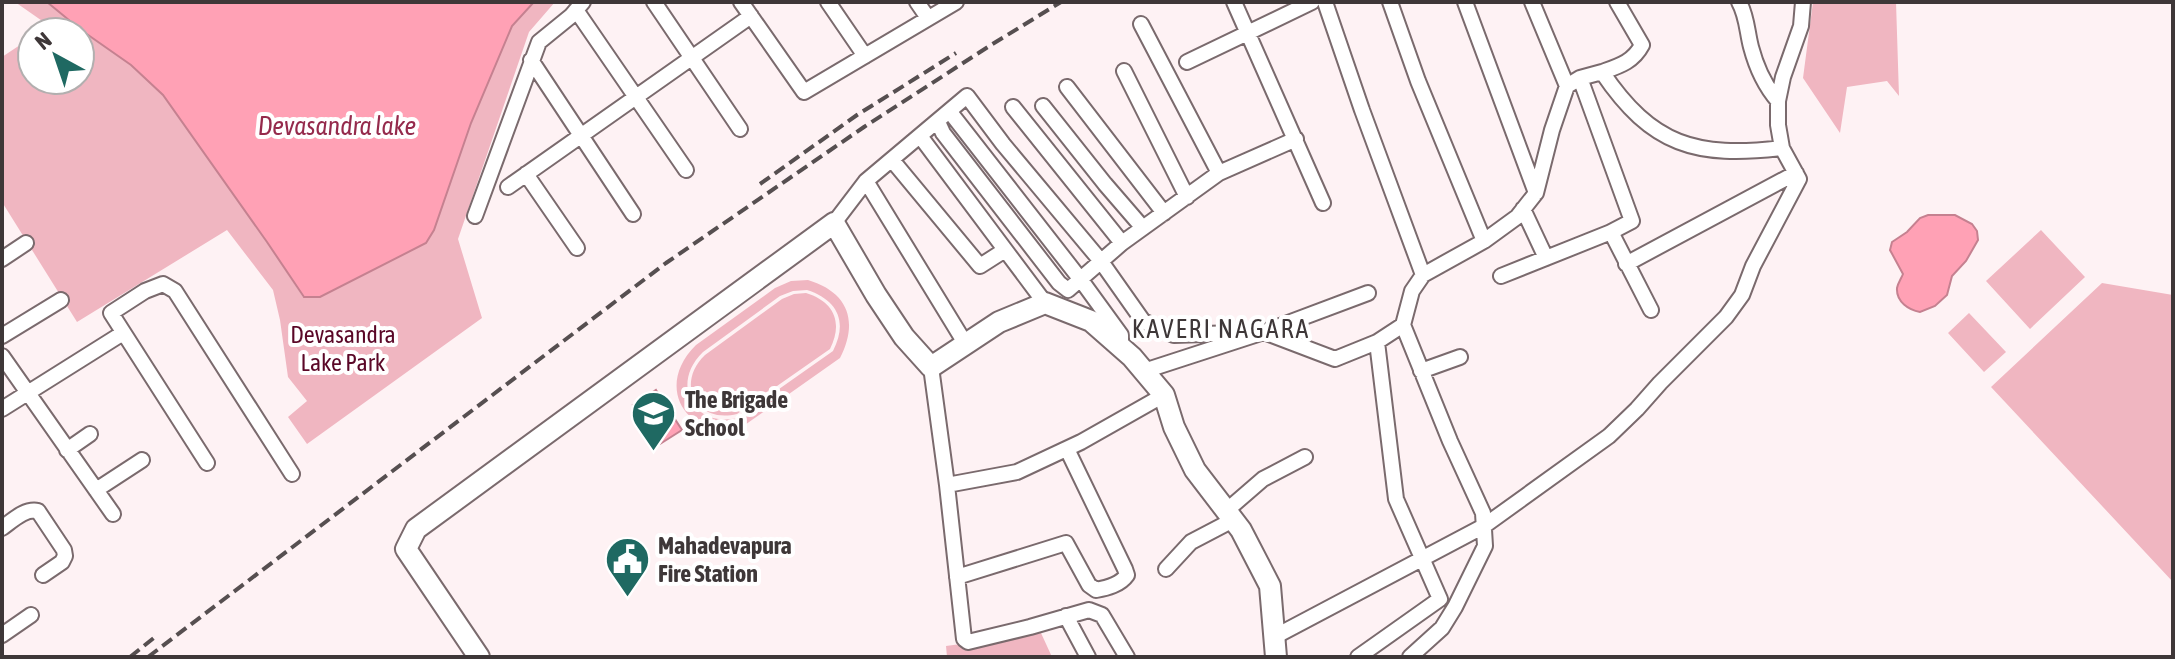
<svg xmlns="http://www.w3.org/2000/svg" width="2175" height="659" font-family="'Asap Condensed',sans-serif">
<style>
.green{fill:#f0b6c1;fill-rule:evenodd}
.water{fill:#ffa1b5;stroke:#c58190;stroke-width:2}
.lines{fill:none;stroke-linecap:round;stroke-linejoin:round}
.street-casing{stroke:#7a6a6d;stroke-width:18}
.secondary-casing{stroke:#7a6a6d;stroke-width:24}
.street{stroke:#fff;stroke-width:14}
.secondary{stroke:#fff;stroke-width:20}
.rail{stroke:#564f50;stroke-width:4;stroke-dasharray:12 6;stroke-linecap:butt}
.labels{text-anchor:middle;stroke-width:8;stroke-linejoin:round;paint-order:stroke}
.park-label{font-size:24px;fill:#5a0727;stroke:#fff}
.poi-label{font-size:24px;font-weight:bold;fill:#3e3738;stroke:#fff;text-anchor:start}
.water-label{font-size:26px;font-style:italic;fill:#952a4c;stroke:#fff}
.neighbourhood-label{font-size:26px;letter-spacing:2px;fill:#3e3738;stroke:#fff}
</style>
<rect width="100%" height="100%" fill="#fef2f4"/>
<!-- green -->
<path class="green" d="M15,2H47L81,30L131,65L163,95L267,242L303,297L434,230L471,123L512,26L534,2H555L529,32L458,239L482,318L307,444L288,417L307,401L288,377L280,320L273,290L227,230L77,322L2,202V57L32,37V80H80V32H39L48,25Z
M1813,2H1896L1899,96L1887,81L1847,87L1840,133L1803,78Z
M2041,230L2085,277L2030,329L1986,281Z
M808,280C848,292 859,321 840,358L742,427C685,440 654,386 696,345L775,288L791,281ZM807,290C838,300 848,322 833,351L738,418C693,428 670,384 703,352L780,296L793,291Z
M2102,283L2173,295V582L1991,387Z
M806,293C835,302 843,323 830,349L737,414C696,424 675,384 705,355L782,299L794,294Z
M1969,313L2006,352L1984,372L1948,333Z
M1041,633L1052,657H947L946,646Z"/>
<!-- water -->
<path class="water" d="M47,2H534L512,26L471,123L434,230L426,243L320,297H304L267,242L163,95L131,65L81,30Z
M1928,215H1955L1972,224L1977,231L1978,240L1966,261L1952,276L1947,295L1935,306L1920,312C1909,310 1896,302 1897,288C1898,283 1901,279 1903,274L1890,250L1892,242L1907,232L1920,218Z
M656,390L682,430L660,444L633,405Z"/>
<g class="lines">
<defs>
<path id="street" d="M654,2L740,129
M741,2L804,92L956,2
M828,2L865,56
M917,2L928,18
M1234,2L1323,203
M1325,2L1362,110L1423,275
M1390,2L1418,81L1484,241
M1465,2L1536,193
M1532,2L1567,86
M1739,2C1747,16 1747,32 1751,47C1756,66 1765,86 1778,101
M576,10L686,170
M1141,24L1219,173
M531,60L633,214
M1187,62L1312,2
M1124,71L1187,197
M1602,72C1619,66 1633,62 1642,45L1617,2
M1580,78L1632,221L1609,233
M1067,87L1164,213
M1043,106L1105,184L1143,228
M1013,107L1122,243
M950,112L1081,280L1121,335V348
M938,122L943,133L1059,283L1068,290L1122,243L1219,173L1296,139
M920,136L1045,303
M892,160L980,266L1005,250
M526,174L577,248
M866,181L965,343
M508,187L751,16
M1523,209L1546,258
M475,216L539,42L571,16L583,2
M834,223L866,181L967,96L1003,144L1100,260L1143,321L1174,335L1264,332L1335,359L1377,342L1403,325
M2,259L26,243
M1626,264L1796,173
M1501,276L1611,232L1651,310
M2,336L61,300
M2,356L113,514
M931,367L947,485L964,639L968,642L1030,627L1089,610L1102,615L1127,657
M1144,371L1264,332L1368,293
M1421,371L1460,357
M2,409L123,333
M67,450L90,434
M207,463L111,313L145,291L163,284L175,291L292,474
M947,485L1017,472L1081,442L1164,395
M96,490L142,460
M1226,511L1263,479L1305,457
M2,528C12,521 25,508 38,511L64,550L65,556L62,562L43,575
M1166,569L1191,542L1233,520
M957,577L1066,543L1089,585L1096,590C1107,588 1120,585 1127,575L1125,569L1067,449
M1066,616L1088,657
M2,635L31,615
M1274,637L1484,526L1609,436L1637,409L1660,383L1726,317L1742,295L1753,266L1799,179L1782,148L1778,125V101L1783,77L1801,26L1803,2
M1358,657L1440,599L1396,499L1377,342
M1410,657L1442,628L1455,607L1485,546L1483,513L1450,441L1403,325L1412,291L1423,275L1484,241L1517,217L1536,193L1552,130L1567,86L1580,78L1602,72C1652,146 1696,158 1782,148"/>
<path id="secondary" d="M479,657L406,549L416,529L834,223L876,295L904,337L931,367L999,322L1045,303L1091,321L1132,357L1164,395L1174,427L1195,470L1241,530L1270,586L1276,657"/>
</defs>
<!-- street casing -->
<use href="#street" class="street-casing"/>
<!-- secondary casing -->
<use href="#secondary" class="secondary-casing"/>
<!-- street -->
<use href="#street" class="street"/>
<!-- secondary -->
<use href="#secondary" class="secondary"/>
<!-- rail -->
<path class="rail" d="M760,184L857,115L956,53
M130,657L155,637
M148,657L666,263L864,127L991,45L1061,2"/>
</g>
<!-- icons -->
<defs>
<symbol id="school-pin" viewBox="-11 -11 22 30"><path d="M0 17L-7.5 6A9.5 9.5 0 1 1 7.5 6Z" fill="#1f6962" stroke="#fff"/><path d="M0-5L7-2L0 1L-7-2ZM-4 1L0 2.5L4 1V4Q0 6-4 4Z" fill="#fff"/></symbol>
<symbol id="civic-pin" viewBox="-11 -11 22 30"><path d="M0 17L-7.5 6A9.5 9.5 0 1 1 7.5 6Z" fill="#1f6962" stroke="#fff"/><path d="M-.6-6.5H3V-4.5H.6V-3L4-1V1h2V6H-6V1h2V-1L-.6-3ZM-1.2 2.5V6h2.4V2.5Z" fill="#fff"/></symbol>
</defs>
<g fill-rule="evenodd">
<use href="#school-pin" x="628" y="388" width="51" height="69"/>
<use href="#civic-pin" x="602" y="534" width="51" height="69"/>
</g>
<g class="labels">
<!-- park labels -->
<g class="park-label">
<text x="343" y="343">Devasandra<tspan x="343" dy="28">Lake Park</tspan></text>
</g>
<!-- poi labels -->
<g class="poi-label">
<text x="685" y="408">The Brigade<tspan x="685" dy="28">School</tspan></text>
<text x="658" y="554">Mahadevapura<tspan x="658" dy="28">Fire Station</tspan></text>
</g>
<!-- water labels -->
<g class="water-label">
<text x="337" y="135">Devasandra lake</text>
</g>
<!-- neighbourhood labels -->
<g class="neighbourhood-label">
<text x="1221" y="338">KAVERI NAGARA</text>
</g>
</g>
<!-- border -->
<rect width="2175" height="659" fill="none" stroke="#3e3738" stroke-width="8"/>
<!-- north arrow -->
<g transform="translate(56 56) rotate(320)"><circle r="38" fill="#ffffff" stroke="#b2afaf" stroke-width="2"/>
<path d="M0-6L14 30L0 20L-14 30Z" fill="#1f6962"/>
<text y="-12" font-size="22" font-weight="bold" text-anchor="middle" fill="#3e3738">N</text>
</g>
</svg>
